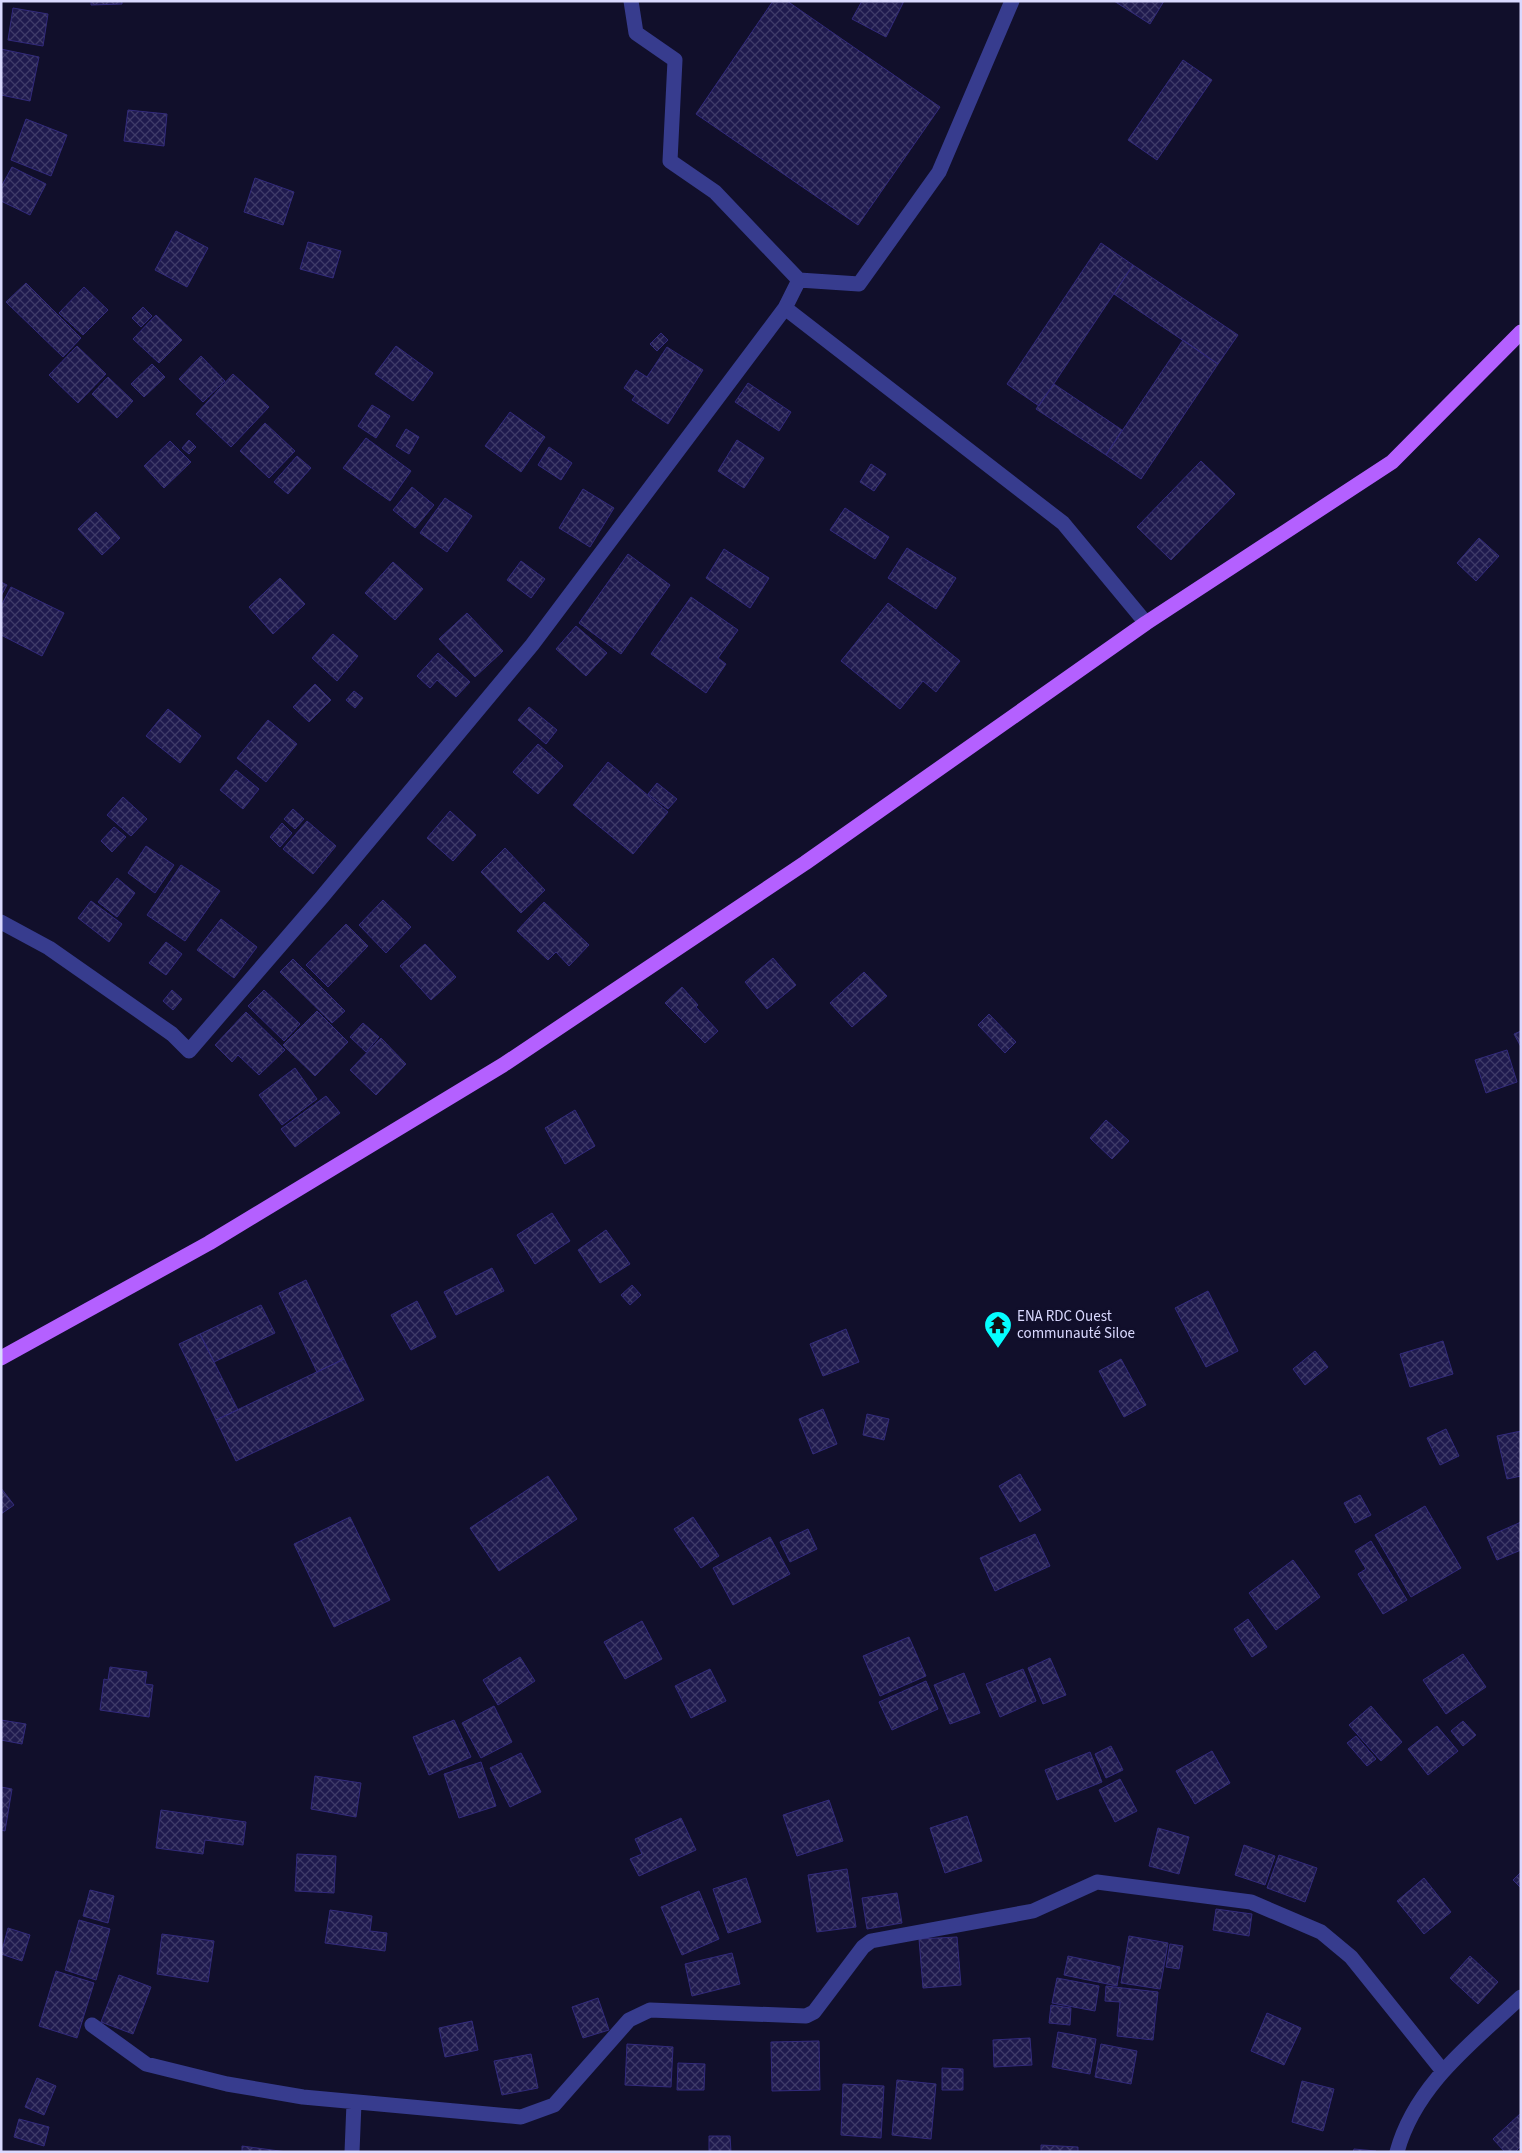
<svg xmlns="http://www.w3.org/2000/svg" width="1522" height="2153" font-family="'Source Sans 3',sans-serif">
<style>
.building{fill:url(#building-cross-hatch);stroke:#322a7b}
.lines{fill:none;stroke-linecap:round;stroke-linejoin:round}
.minor{stroke:#373c8e;stroke-width:15}
.major{stroke:#b460ff;stroke-width:15}
.labels{text-anchor:middle;stroke-width:5;stroke-linejoin:round;paint-order:stroke}
.poi-label{font-size:15px;fill:#dad9ff;stroke:#110f2b;text-anchor:start}
</style>
<defs>
<pattern id="building-cross-hatch" width="8" height="8" patternUnits="userSpaceOnUse" patternTransform="scale(1.25)"><rect width="8" height="8" fill="#1f1a4e"/><path d="M0 0l8 8M0 8l8-8" fill="none" stroke="#3f3b69"/></pattern>
</defs>
<rect width="100%" height="100%" fill="#110f2b"/>
<!-- building -->
<path class="building" d="M91,1H122V4L91,5Z
M773,1H787L940,107L858,225L696,114Z
M862,1H904L886,37L852,19Z
M1114,1H1164L1150,24Z
M13,8L48,14L43,46L8,40Z
M1,49L39,57L30,101L1,95Z
M1183,60L1212,80L1157,160L1128,140Z
M128,110L167,114L164,146L124,141Z
M26,119L67,135L51,176L11,160Z
M12,167L46,184L30,215L1,201V187Z
M255,178L294,192L283,225L244,212Z
M176,231L208,248L187,287L155,270Z
M308,242L341,251L333,278L300,269Z
M1101,243L1133,265L1039,406L1007,384Z
M1133,265L1238,335L1218,364L1114,294Z
M26,283L81,338L63,357L6,302Z
M84,287L108,310L83,335L59,313Z
M143,307L152,316L141,327L132,318Z
M156,315L182,340L159,363L133,339Z
M661,333L668,340L657,351L650,344Z
M1183,340L1218,364L1141,479L1106,455Z
M77,346L106,374L78,403L49,375Z
M396,346L433,373L413,401L375,374Z
M667,347L703,370L668,424L632,400L635,396L624,388L636,370L647,377Z
M201,356L225,381L203,402L179,379Z
M152,364L165,377L144,397L131,384Z
M233,374L269,407L231,447L196,414Z
M108,377L133,401L117,418L92,394Z
M748,383L791,412L779,431L735,402Z
M1054,384L1122,430L1106,455L1036,409Z
M372,405L390,416L376,438L358,426Z
M510,412L545,437L521,472L485,446Z
M265,423L295,451L269,478L240,451Z
M406,429L419,437L409,454L396,446Z
M366,438L411,471L390,501L343,468Z
M189,440L196,447L189,454L182,448Z
M737,440L764,458L744,488L718,471Z
M170,441L191,462L164,488L144,466Z
M549,447L572,463L561,480L538,465Z
M297,456L311,468L288,494L274,482Z
M1201,461L1235,494L1171,560L1137,527Z
M871,464L886,474L874,491L860,482Z
M412,487L434,505L415,528L393,510Z
M583,489L614,508L590,547L559,528Z
M445,498L472,516L447,552L420,533Z
M845,508L889,537L875,559L830,530Z
M96,512L120,538L102,555L78,529Z
M1479,538L1499,556L1476,581L1457,563Z
M907,548L956,578L936,609L888,578Z
M724,549L769,578L750,608L706,578Z
M628,554L670,585L621,654L579,623Z
M521,561L545,579L531,598L507,580Z
M393,562L423,589L395,620L365,593Z
M280,578L305,604L273,634L249,607Z
M1,582L7,585L1,596Z
M11,587L64,613L42,656L1,635V606Z
M691,597L738,630L718,658L726,664L706,693L651,654Z
M888,603L960,661L936,692L923,681L900,709L841,661Z
M467,613L503,651L475,677L439,639Z
M576,626L607,653L586,676L556,649Z
M333,634L358,656L337,681L312,658Z
M438,653L470,682L456,697L437,680L430,688L417,676Z
M315,684L331,700L309,722L293,707Z
M354,691L363,698L355,708L346,700Z
M529,707L557,730L546,744L518,720Z
M168,709L201,736L180,763L146,736Z
M268,720L297,744L266,782L237,758Z
M538,744L563,766L538,794L513,772Z
M608,762L668,812L633,854L573,805Z
M236,770L259,789L243,809L220,790Z
M657,783L677,799L668,809L648,794Z
M123,797L147,819L131,836L107,815Z
M293,809L304,819L295,829L284,819Z
M450,811L476,835L453,861L427,838Z
M307,821L336,846L313,874L283,849Z
M282,823L292,833L280,847L270,837Z
M114,827L126,837L112,852L101,841Z
M146,846L174,865L155,893L128,873Z
M505,848L545,890L521,913L481,872Z
M181,865L220,891L185,941L147,915Z
M117,878L135,893L117,917L98,902Z
M383,900L411,927L386,953L359,925Z
M91,901L122,924L109,942L78,918Z
M544,902L589,945L569,966L556,952L548,960L517,931Z
M221,919L257,947L234,978L197,950Z
M346,924L368,946L328,987L306,965Z
M166,942L182,954L166,975L149,963Z
M425,944L456,977L431,1000L400,966Z
M773,958L796,985L767,1009L745,982Z
M293,959L345,1011L332,1023L280,972Z
M864,972L887,996L852,1027L830,1003Z
M682,987L698,1005L696,1007L718,1031L705,1043L665,1003Z
M172,990L182,999L173,1010L163,1001Z
M264,990L300,1024L284,1041L248,1006Z
M317,1011L348,1042L315,1076L283,1045Z
M246,1012L285,1050L259,1075L238,1055L232,1062L215,1045Z
M989,1014L1016,1042L1005,1053L978,1025Z
M363,1023L379,1037L366,1052L350,1037Z
M1521,1031V1047L1514,1034Z
M381,1038L406,1064L376,1095L350,1070Z
M1507,1050L1517,1082L1486,1093L1475,1060Z
M295,1068L317,1099L282,1125L259,1095Z
M326,1096L340,1113L295,1147L281,1129Z
M575,1110L595,1146L565,1164L545,1128Z
M1106,1120L1129,1141L1112,1159L1090,1138Z
M552,1213L570,1241L535,1264L517,1235Z
M606,1230L630,1264L600,1283L578,1250Z
M492,1268L504,1291L456,1315L444,1292Z
M306,1280L344,1359L317,1372L279,1293Z
M632,1285L641,1295L630,1305L621,1295Z
M1208,1291L1238,1351L1206,1367L1175,1308Z
M417,1301L436,1337L411,1350L391,1315Z
M261,1305L275,1333L214,1362L200,1334Z
M846,1329L859,1362L823,1376L810,1344Z
M200,1334L238,1410L216,1420L179,1344Z
M1443,1341L1453,1374L1410,1387L1400,1354Z
M1315,1351L1328,1367L1305,1385L1293,1369Z
M344,1359L364,1400L236,1461L216,1420Z
M1121,1359L1146,1405L1124,1417L1099,1371Z
M823,1409L837,1444L813,1454L799,1419Z
M867,1414L889,1419L884,1440L863,1435Z
M1446,1429L1459,1456L1440,1465L1427,1438Z
M1521,1431V1476L1507,1479L1497,1436Z
M1020,1474L1041,1510L1020,1522L999,1486Z
M548,1476L577,1519L499,1571L470,1528Z
M1,1488L14,1505L1,1514Z
M1360,1495L1371,1515L1355,1523L1344,1503Z
M1425,1506L1461,1568L1411,1597L1375,1535Z
M350,1517L390,1600L334,1627L294,1544Z
M693,1517L719,1556L701,1568L674,1529Z
M1521,1522V1550L1497,1560L1487,1537Z
M808,1529L817,1549L790,1562L780,1542Z
M1035,1534L1050,1566L995,1591L980,1558Z
M770,1537L790,1574L733,1605L713,1568Z
M1371,1541L1407,1600L1383,1614L1358,1574L1366,1569L1355,1551Z
M1293,1560L1320,1597L1276,1630L1249,1593Z
M1248,1619L1267,1647L1252,1657L1234,1629Z
M642,1621L662,1659L625,1679L604,1642Z
M909,1637L926,1676L880,1696L863,1656Z
M1463,1654L1486,1687L1446,1714L1423,1680Z
M520,1657L535,1681L498,1705L483,1680Z
M1050,1658L1066,1695L1043,1704L1028,1668Z
M110,1667L147,1672L145,1684L153,1685L149,1717L100,1710L104,1679L108,1680Z
M710,1669L726,1701L691,1718L675,1686Z
M1023,1669L1036,1701L1000,1717L986,1684Z
M964,1673L980,1713L950,1724L934,1685Z
M926,1681L938,1709L892,1730L879,1702Z
M494,1706L512,1742L481,1758L462,1723Z
M1371,1706L1402,1742L1381,1761L1349,1725Z
M1,1720L26,1724L22,1744L1,1740Z
M454,1720L471,1757L429,1775L413,1737Z
M1463,1721L1476,1735L1463,1746L1451,1731Z
M1437,1726L1458,1751L1428,1775L1408,1749Z
M1356,1736L1376,1759L1367,1766L1347,1743Z
M1111,1746L1123,1770L1106,1778L1095,1754Z
M1212,1751L1230,1783L1195,1804L1176,1771Z
M1090,1752L1102,1782L1057,1800L1045,1770Z
M521,1753L541,1792L510,1807L490,1768Z
M481,1762L496,1806L459,1818L444,1774Z
M315,1776L361,1783L356,1817L311,1809Z
M1120,1779L1137,1811L1115,1822L1099,1790Z
M1,1787L12,1789L5,1831L1,1830Z
M829,1800L843,1841L797,1856L783,1815Z
M161,1810L246,1822L243,1845L205,1840L203,1854L156,1848Z
M967,1816L982,1861L945,1873L930,1828Z
M681,1818L696,1850L639,1876L630,1859L642,1854L635,1839Z
M1158,1828L1189,1837L1179,1874L1149,1866Z
M1244,1845L1275,1856L1265,1885L1235,1875Z
M297,1854L336,1856L334,1893L295,1891Z
M1279,1855L1317,1868L1305,1902L1267,1888Z
M847,1869L856,1927L817,1932L808,1875Z
M1521,1872V1888L1513,1880Z
M746,1878L761,1922L728,1933L713,1889Z
M1424,1878L1451,1912L1424,1934L1397,1901Z
M90,1890L114,1896L108,1923L83,1916Z
M699,1891L719,1939L682,1955L661,1907Z
M897,1893L902,1923L867,1929L862,1898Z
M1216,1909L1252,1914L1249,1936L1213,1930Z
M330,1910L372,1916L370,1931L387,1933L385,1951L325,1943Z
M79,1920L110,1929L96,1980L65,1970Z
M8,1928L30,1935L22,1961L1,1954Z
M162,1934L214,1941L208,1982L157,1974Z
M1129,1936L1168,1943L1160,1989L1121,1983Z
M957,1937L961,1985L923,1988L919,1939Z
M1170,1944L1183,1946L1179,1969L1166,1967Z
M732,1953L740,1984L692,1996L685,1964Z
M1068,1956L1120,1967L1117,1986L1064,1975Z
M1470,1956L1498,1982L1478,2004L1450,1978Z
M56,1971L94,1983L77,2038L39,2026Z
M119,1975L151,1987L133,2034L101,2022Z
M1057,1978L1099,1986L1095,2011L1052,2003Z
M1106,1986L1158,1992L1153,2040L1117,2036L1120,2002L1105,2001Z
M598,1998L609,2030L583,2038L572,2007Z
M1051,2005L1071,2008L1070,2025L1049,2023Z
M1267,2013L1301,2028L1284,2065L1251,2051Z
M472,2021L478,2050L445,2057L439,2028Z
M1058,2032L1096,2039L1090,2074L1052,2067Z
M1030,2038L1032,2065L994,2067L993,2040Z
M819,2041L820,2090L772,2091L771,2042Z
M627,2044L673,2047L671,2087L625,2085Z
M1101,2044L1137,2051L1131,2084L1095,2077Z
M531,2054L538,2088L502,2095L494,2061Z
M678,2063L705,2064L704,2090H677Z
M942,2068L963,2069V2090H942Z
M37,2078L56,2086L44,2115L25,2107Z
M897,2080L936,2084L931,2139L892,2135Z
M1302,2081L1334,2089L1323,2131L1292,2122Z
M843,2084L884,2086L881,2138L841,2135Z
M1521,2113V2146L1515,2152H1505L1493,2139Z
M19,2119L49,2127L44,2146L14,2137Z
M709,2136H730L731,2152H709Z
M1041,2145L1078,2147V2152H1041Z
M242,2146L287,2152H242Z
M1354,2149L1376,2151V2152H1353Z"/>
<g class="lines">
<!-- minor -->
<path class="minor" d="M631,1L636,33L675,60L670,161L715,192L799,280
M785,308L1063,523L1146,623
M1,922L49,948L172,1034L189,1051L322,897L532,645L785,308L799,280L859,284L939,172L1012,1
M92,2025L146,2064L227,2084L303,2097L521,2117L554,2105L629,2020L650,2010L806,2016L814,2012L863,1947L871,1941L1033,1911L1097,1882L1251,1902L1321,1932L1351,1957L1442,2070
M352,2152L354,2103
M1397,2152C1415,2085 1473,2042 1521,1997"/>
<!-- major -->
<path class="major" d="M1,1358L209,1243L503,1065L805,863L1146,623L1392,462L1521,332"/>
</g>
<!-- icons -->
<defs>
<symbol id="temple-pin" viewBox="-11 -11 22 30"><path d="M0 17L-7.5 6A9.5 9.5 0 1 1 7.5 6Z" fill="#05feff" stroke="#110f2b"/><path d="M0-6L5-2H3V0L6.5 2.5H4V6H1.5V3h-3V6H-4V2.5H-6.5L-3 0V-2H-5Z" fill="#111"/></symbol>
</defs>
<g fill-rule="evenodd">
<use href="#temple-pin" x="982" y="1309" width="32" height="43"/>
</g>
<g class="labels">
<!-- poi labels -->
<g class="poi-label">
<text x="1017" y="1321">ENA RDC Ouest<tspan x="1017" dy="17">communauté Siloe</tspan></text>
</g>
</g>
<!-- border -->
<rect width="1522" height="2153" fill="none" stroke="#dad9ff" stroke-width="5"/>
</svg>
